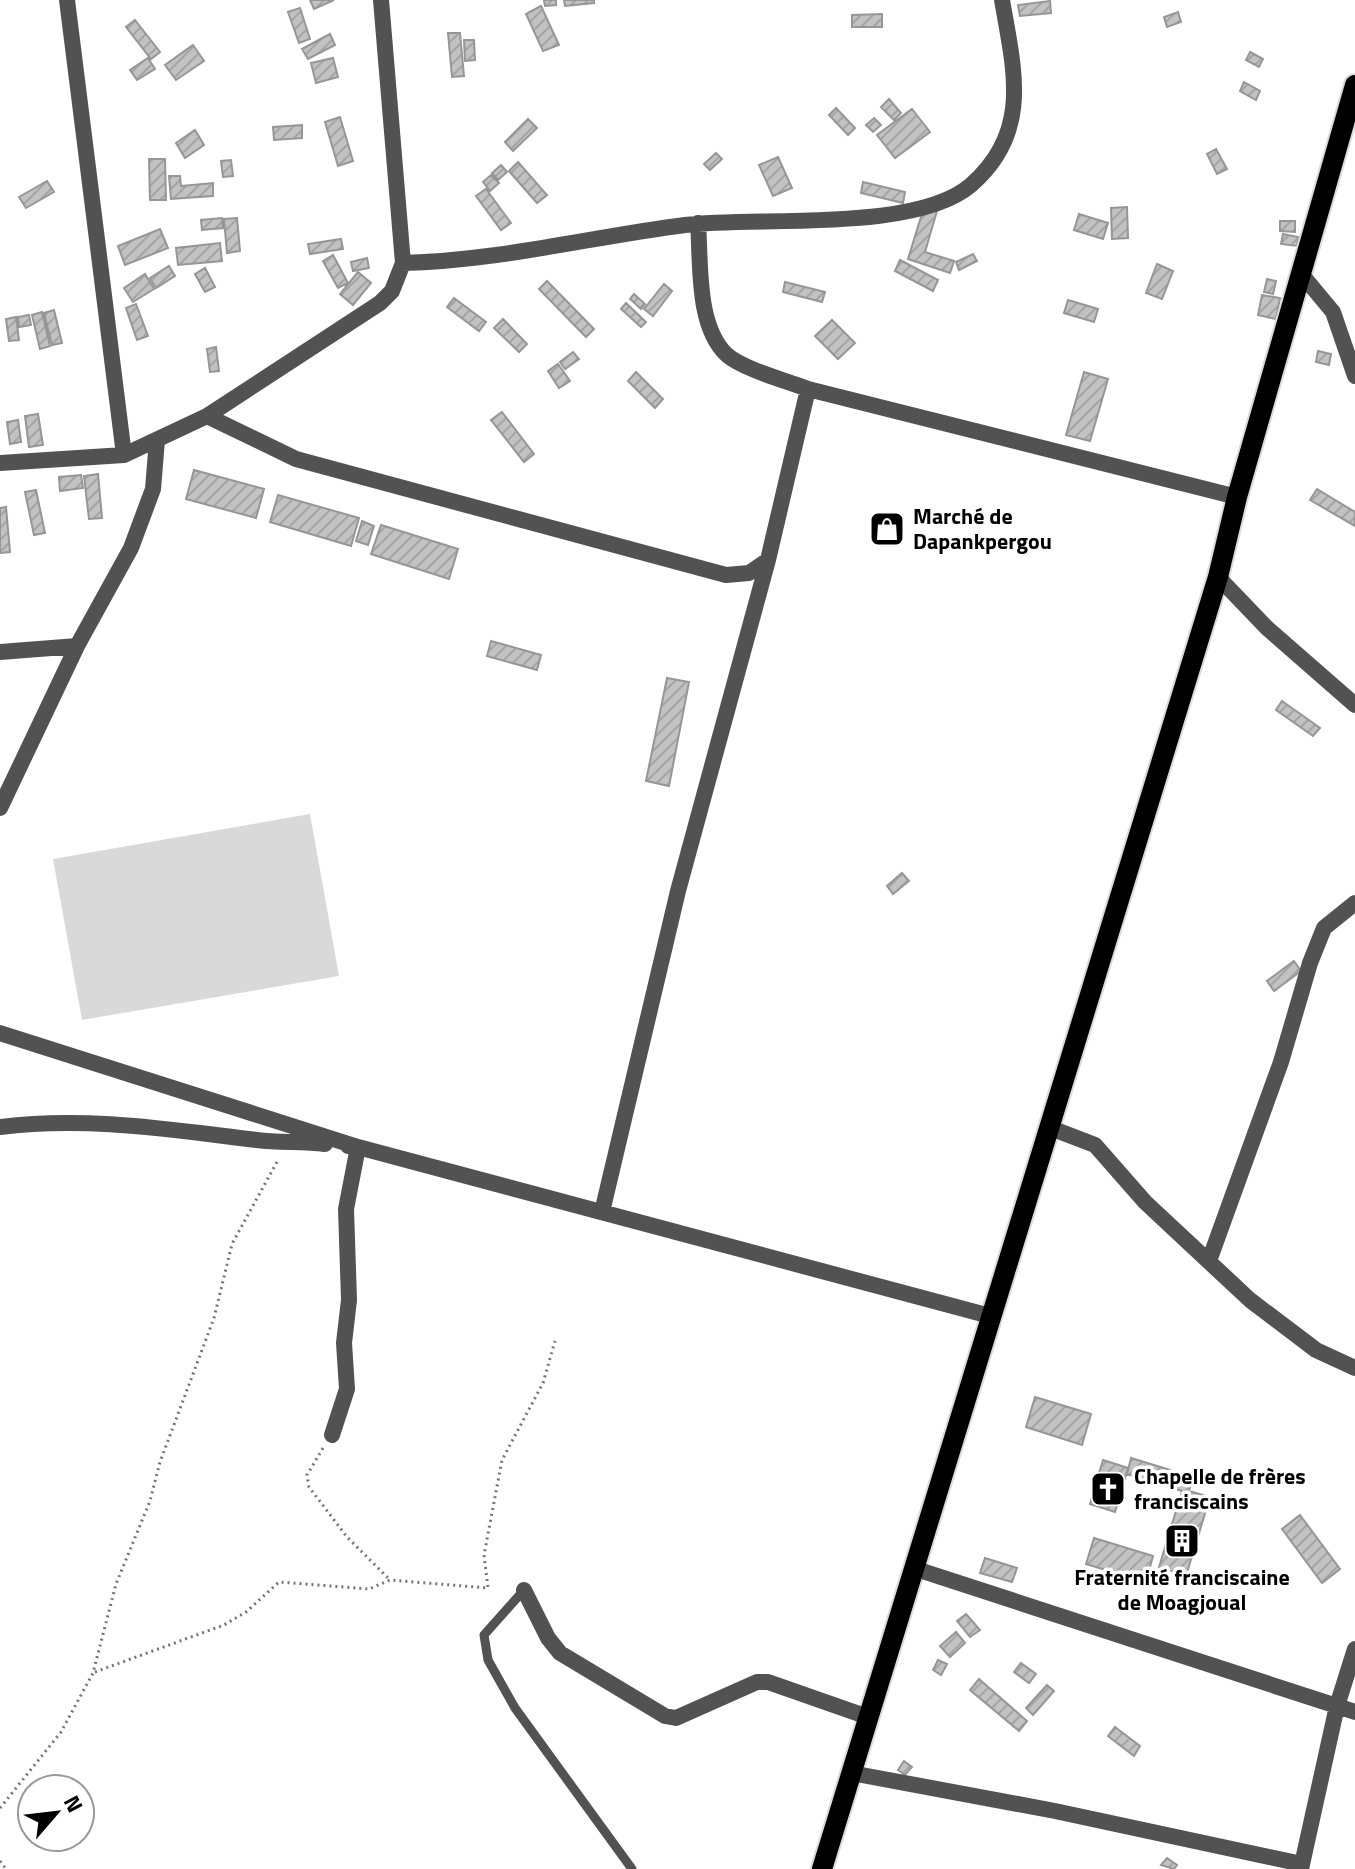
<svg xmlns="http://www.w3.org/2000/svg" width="1355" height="1869" font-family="'Titillium Web',sans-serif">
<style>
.pitch{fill:#d9d9d9}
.building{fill:url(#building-hatch);stroke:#969696;stroke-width:2}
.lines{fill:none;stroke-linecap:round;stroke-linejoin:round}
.primary-casing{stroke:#dbdbdb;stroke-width:24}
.path{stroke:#747474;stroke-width:3;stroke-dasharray:2 4;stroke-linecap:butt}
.lane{stroke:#525252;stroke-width:9}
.street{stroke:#525252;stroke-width:16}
.primary{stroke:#000;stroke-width:20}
.labels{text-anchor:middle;stroke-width:7;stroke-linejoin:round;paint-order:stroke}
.poi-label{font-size:22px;font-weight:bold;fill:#000;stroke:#fff;text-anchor:start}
</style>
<defs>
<pattern id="building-hatch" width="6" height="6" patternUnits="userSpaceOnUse" patternTransform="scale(2)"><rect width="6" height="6" fill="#c2c2c2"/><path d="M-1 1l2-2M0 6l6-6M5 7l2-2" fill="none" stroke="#a5a5a5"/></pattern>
</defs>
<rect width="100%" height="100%" fill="#fff"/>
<!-- pitch -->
<path class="pitch" d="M310,814L339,976L82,1020L53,859Z"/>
<!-- building -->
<path class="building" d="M310,0H334L314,9Z
M544,0H556V5L545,6Z
M564,0H594V3L565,6Z
M1050,1L1051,13L1020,16L1018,5Z
M541,6L559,45L543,51L526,14Z
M300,8L310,39L299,43L288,12Z
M1178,12L1181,22L1167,27L1164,17Z
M882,14V27H852V15Z
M135,20L160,52L151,59L126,27Z
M448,33H460L464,76L452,77Z
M330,34L335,45L308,59L302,49Z
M464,40H474L475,60L465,61Z
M193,45L204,61L176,80L165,65Z
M1250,52L1263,59L1259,67L1246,60Z
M148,58L155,69L137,80L130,70Z
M333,58L338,77L316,83L311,63Z
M1244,82L1260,91L1256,100L1240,91Z
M889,99L901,113L894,120L881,107Z
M836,108L855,128L848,135L829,115Z
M912,109L930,132L895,158L877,135Z
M340,117L353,161L338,166L325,122Z
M874,118L881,125L873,132L866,125Z
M528,119L537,128L513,151L505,142Z
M302,125V138L274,140L273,127Z
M195,130L204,145L185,158L176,143Z
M1216,149L1227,169L1217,174L1207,154Z
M716,153L722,159L710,170L704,164Z
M778,157L792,188L773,196L759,165Z
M149,159H165L166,200H150Z
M231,160L233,176L223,177L221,161Z
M518,162L547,195L537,203L509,171Z
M501,165L507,172L498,180L492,173Z
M491,175L499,183L490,191L483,182Z
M169,176H180L181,186L213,183V196L171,199Z
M47,181L54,192L26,208L19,197Z
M863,182L905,192L903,203L861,193Z
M486,189L511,223L501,230L476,196Z
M924,207L937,211L925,252L954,261L950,273L908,259Z
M1127,207L1128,238L1112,239L1111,208Z
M1079,214L1108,223L1103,239L1074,230Z
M222,218L223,228L202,230L201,220Z
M237,218L240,251L227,253L224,219Z
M1280,221H1295V232L1280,231Z
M160,229L168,248L125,265L118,246Z
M1283,234L1298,237L1297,246L1281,244Z
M341,239L343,249L310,254L308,244Z
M220,243L222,261L178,265L176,248Z
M973,254L977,261L959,270L956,262Z
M333,255L348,283L338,288L323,261Z
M367,258L369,268L353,271L351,262Z
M900,260L938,280L933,291L895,271Z
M1157,264L1173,271L1162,299L1146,293Z
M169,266L175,276L156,288L150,278Z
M205,268L215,287L205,292L195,274Z
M358,272L371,283L353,305L340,294Z
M145,274L154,289L133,302L124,288Z
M1267,279L1276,281L1273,294L1264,292Z
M547,281L594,329L586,337L539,289Z
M785,282L825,292L822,302L783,292Z
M664,284L672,291L653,316L644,309Z
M634,294L645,304L641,309L630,299Z
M1262,295L1280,298L1276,319L1258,315Z
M454,298L486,322L479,331L447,307Z
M1068,300L1098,309L1094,322L1064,313Z
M626,303L646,322L641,327L621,309Z
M136,304L148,336L137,340L126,308Z
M54,310L62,343L52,345L44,313Z
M42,312L50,346L40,349L32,315Z
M29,315L31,325L19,327L18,317Z
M16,317L19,340L9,341L6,319Z
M503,319L527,344L519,352L494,328Z
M832,320L855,343L838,359L815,336Z
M216,347L219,371L210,372L207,349Z
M1318,351L1331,354L1329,365L1316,362Z
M573,352L579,359L565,369L560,362Z
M558,364L570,381L559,388L548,371Z
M636,372L663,399L655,408L628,381Z
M1084,372L1108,379L1090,441L1066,435Z
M502,412L534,454L524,462L491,420Z
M38,414L43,445L29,447L25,416Z
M18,420L21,442L10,444L7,422Z
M194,470L264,489L256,518L186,499Z
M98,474L102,518L89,519L84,476Z
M81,475L83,488L60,491L59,477Z
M1317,489L1355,512V526L1310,500Z
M36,490L45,533L34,535L25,492Z
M278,495L359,518L351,546L270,522Z
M6,507L10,552L0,553V508Z
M362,521L374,526L368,545L356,541Z
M381,525L458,549L449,579L371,554Z
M491,641L541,655L537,670L487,656Z
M667,678L689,682L669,786L646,781Z
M1282,701L1320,728L1313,736L1276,710Z
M902,873L909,881L893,894L887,886Z
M1294,961L1301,971L1274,991L1267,981Z
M1035,1397L1091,1414L1082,1445L1026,1427Z
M1131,1458L1193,1477L1189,1491L1210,1497L1186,1576L1159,1567L1182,1491L1127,1474Z
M1103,1460L1128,1468L1115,1512L1090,1504Z
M1300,1515L1340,1569L1322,1583L1282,1529Z
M1094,1538L1153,1556L1146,1582L1086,1564Z
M985,1558L1017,1568L1012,1582L980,1573Z
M966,1614L980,1630L970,1637L957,1621Z
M956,1632L965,1643L950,1657L940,1646Z
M938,1660L947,1664L941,1675L933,1670Z
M1021,1663L1036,1674L1029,1683L1014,1672Z
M979,1679L1027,1721L1019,1731L970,1690Z
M1047,1685L1054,1691L1033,1715L1026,1708Z
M1115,1727L1140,1746L1134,1756L1108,1736Z
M904,1761L912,1767L905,1775L898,1770Z
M1167,1858L1177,1865L1174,1869L1161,1865Z"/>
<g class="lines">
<defs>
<path id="primary" d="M822,1869L1218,577L1237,497L1355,85"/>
</defs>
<!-- primary casing -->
<use href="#primary" class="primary-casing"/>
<!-- path -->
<path class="path" d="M323,1448L307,1475L309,1487L347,1537L390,1580
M95,1672L224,1625L246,1612L279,1582L369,1589L390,1580L488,1588L484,1555L502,1460L543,1383L555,1341
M0,1808L61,1732L93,1673L116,1584L150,1501L160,1462L214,1318L232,1244L278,1160
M0,1861L6,1869"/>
<!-- lane -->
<path class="lane" d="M524,1590L484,1635L488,1660L515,1708L632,1869"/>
<!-- street -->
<path class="street" d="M67,0L124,455
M403,263C497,261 591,237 685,225C757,216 915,233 971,185C1032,132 1014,70 1002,0
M1303,276L1333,312L1355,376
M808,389L1237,497
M207,416L296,459L726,575L749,573L768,560L808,389C787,381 743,369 727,355C696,326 701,263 698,223
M0,463L124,455L207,416L380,303L392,291L403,263L381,0
M1218,577L1267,628L1355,705
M0,652L77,646
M0,808L77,646L131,548L153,489L157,440
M0,1033L358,1147L990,1316
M0,1127C87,1116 171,1130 257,1140C279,1143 302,1141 325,1144
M1048,1127L1095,1145L1145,1202L1250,1300L1316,1350L1355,1368
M602,1212L678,891L768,560
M1209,1261L1281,1062L1310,963L1324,928L1355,903
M332,1435L347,1389L344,1343L349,1300L346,1209L358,1147L348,1146
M913,1568L1355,1712
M524,1590L548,1638L560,1653L665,1716L676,1718L757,1682H768L868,1717
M851,1773L1055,1811L1302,1864
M1301,1869L1337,1706L1355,1649"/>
<!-- primary -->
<use href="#primary" class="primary"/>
</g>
<!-- icons -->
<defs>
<symbol id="shop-square" viewBox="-11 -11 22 22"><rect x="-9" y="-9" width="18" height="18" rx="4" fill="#000" stroke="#fff"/><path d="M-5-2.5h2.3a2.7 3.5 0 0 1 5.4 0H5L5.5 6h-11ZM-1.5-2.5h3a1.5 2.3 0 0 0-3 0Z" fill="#fff"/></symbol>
<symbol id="church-square" viewBox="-11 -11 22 22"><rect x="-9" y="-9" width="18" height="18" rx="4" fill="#000" stroke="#fff"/><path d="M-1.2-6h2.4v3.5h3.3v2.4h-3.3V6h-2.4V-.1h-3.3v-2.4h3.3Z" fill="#fff"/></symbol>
<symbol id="building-square" viewBox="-11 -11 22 22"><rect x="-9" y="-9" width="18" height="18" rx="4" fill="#000" stroke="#fff"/><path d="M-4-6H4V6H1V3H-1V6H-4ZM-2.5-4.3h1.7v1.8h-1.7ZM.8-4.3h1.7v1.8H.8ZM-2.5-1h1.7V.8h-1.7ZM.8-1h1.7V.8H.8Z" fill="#fff"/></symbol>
</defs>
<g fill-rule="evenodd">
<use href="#shop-square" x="867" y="509" width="40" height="40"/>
<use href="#church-square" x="1088" y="1469" width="40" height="40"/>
<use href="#building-square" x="1162" y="1521" width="40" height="40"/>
</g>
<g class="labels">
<!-- poi labels -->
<g class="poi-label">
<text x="913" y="524">Marché de<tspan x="913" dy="25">Dapankpergou</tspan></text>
<text x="1134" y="1484">Chapelle de frères<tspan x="1134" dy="25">franciscains</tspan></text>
<text x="1182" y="1585" text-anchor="middle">Fraternité franciscaine<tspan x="1182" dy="25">de Moagjoual</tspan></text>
</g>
</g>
<!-- north arrow -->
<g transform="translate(56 1813) rotate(62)"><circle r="38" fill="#ffffff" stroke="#999999" stroke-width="2"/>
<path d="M0-6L14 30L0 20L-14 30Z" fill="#000000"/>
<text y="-12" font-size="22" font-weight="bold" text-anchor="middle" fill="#000000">N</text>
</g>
</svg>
